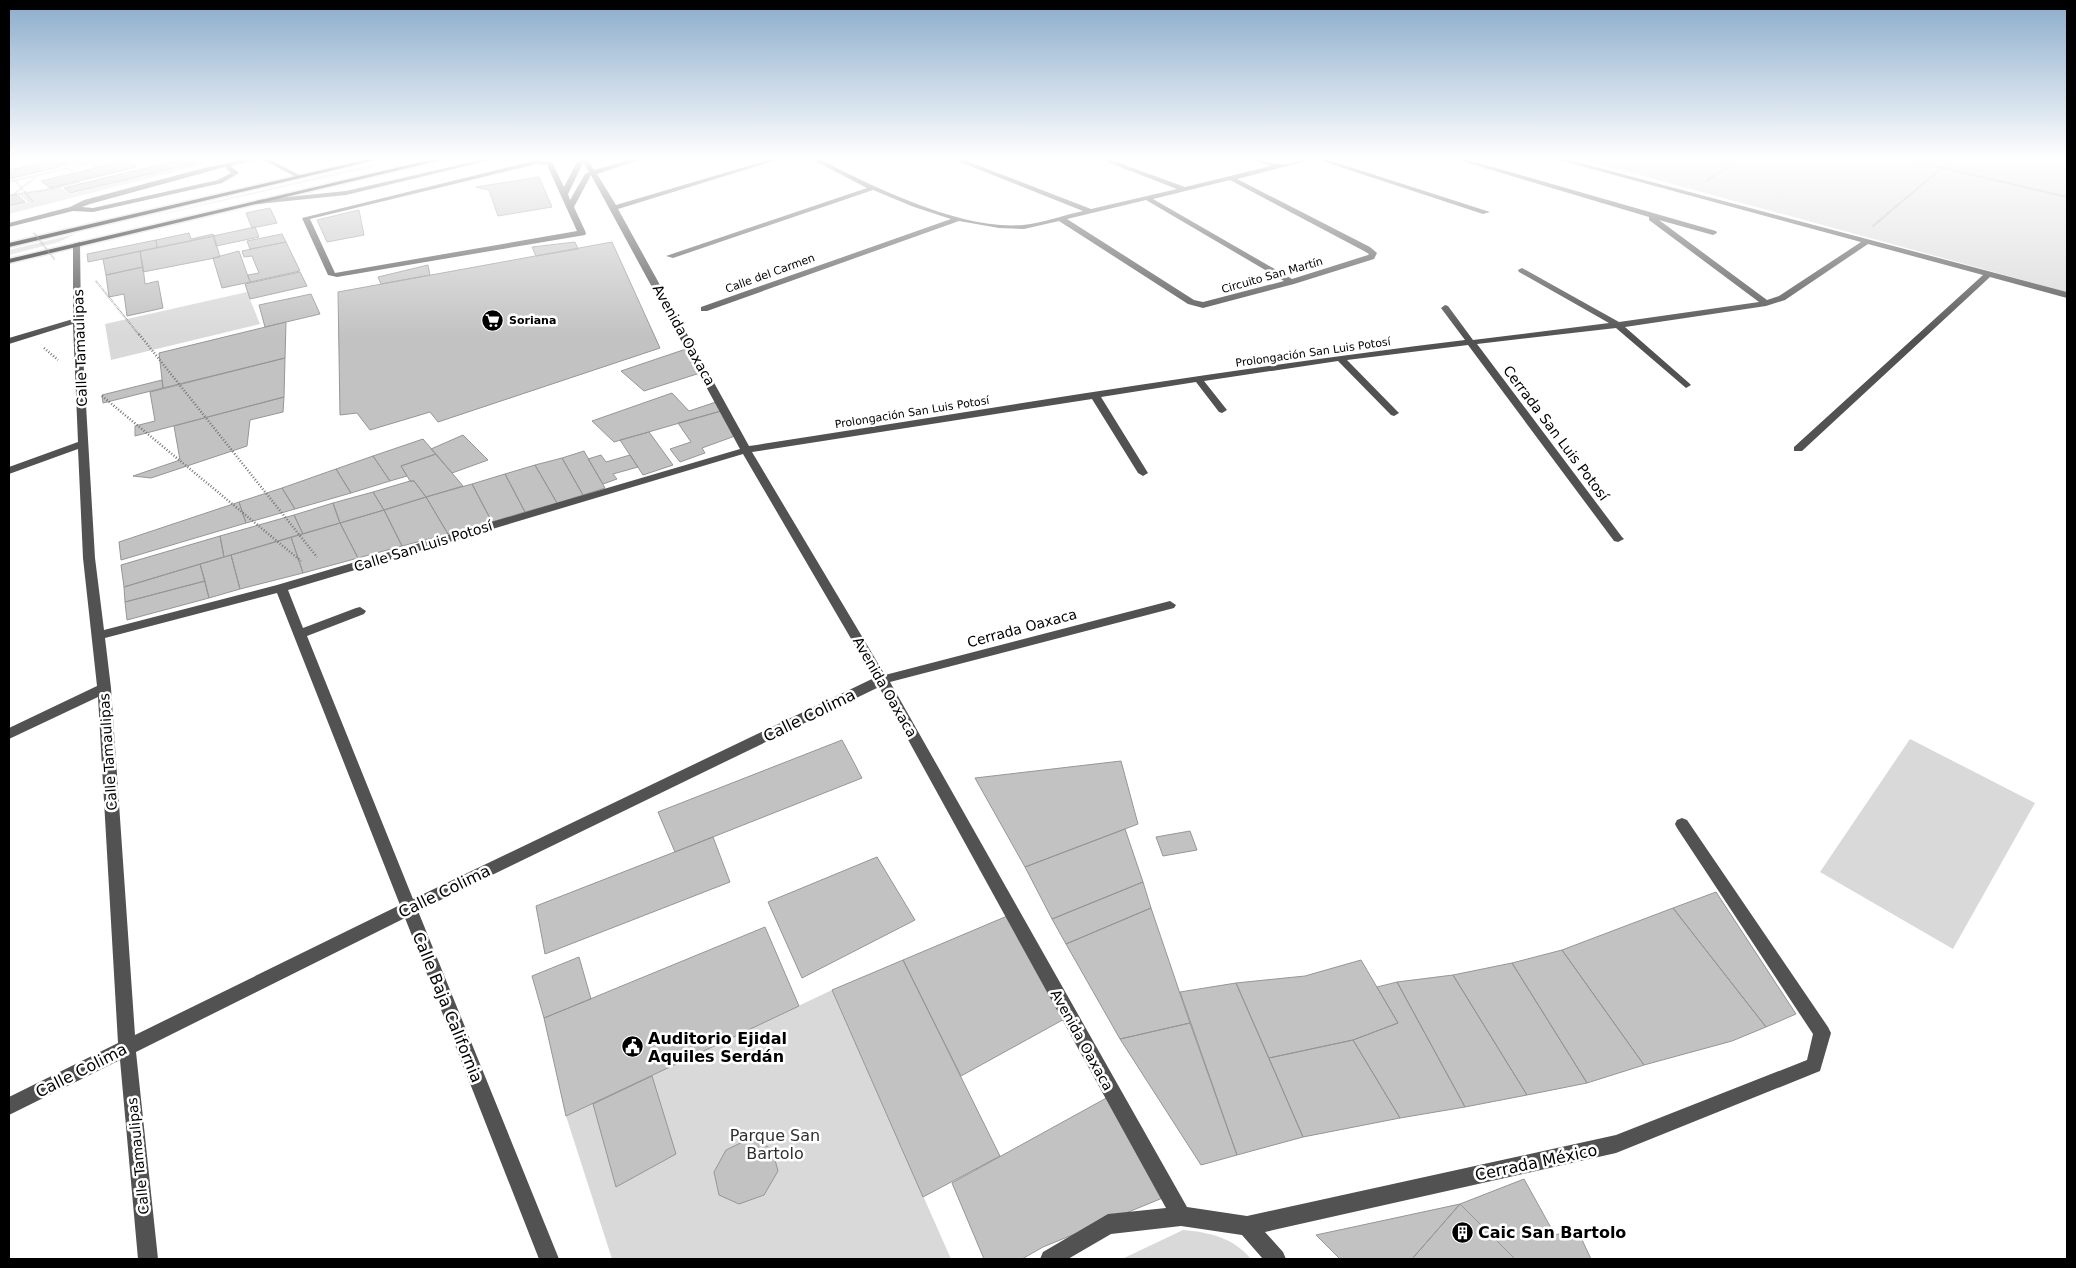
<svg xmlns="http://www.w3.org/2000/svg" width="2076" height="1268" font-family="'DejaVu Sans',sans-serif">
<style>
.green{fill:#d9d9d9}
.building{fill:#c2c2c2;stroke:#969696}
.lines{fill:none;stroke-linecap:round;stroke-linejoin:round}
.major-casing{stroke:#dbdbdb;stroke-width:3}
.path-far1{stroke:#747474;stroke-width:2;stroke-dasharray:0.5 1;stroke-linecap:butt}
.path{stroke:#747474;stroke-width:2.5;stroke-dasharray:1 2;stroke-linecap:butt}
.minor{fill:#525252;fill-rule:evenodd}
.major{fill:#000;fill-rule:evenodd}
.path-bridge{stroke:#747474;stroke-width:2;stroke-dasharray:0.5 1;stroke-linecap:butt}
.labels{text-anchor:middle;stroke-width:5;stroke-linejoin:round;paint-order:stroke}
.far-street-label{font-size:11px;fill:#000;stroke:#fff}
.far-poi-label{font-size:11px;font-weight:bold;fill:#000;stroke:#fff;text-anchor:start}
.street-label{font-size:14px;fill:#000;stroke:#fff}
.near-street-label{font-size:16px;fill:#000;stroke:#fff}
.near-poi-label{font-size:16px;font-weight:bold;fill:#000;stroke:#fff;text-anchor:start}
.near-park-label{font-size:16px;fill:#303030;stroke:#fff}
</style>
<rect width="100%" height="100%" fill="#fff"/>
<!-- green -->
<path class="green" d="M67,160H127L95,168L90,164L77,167Z
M1585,160H2067V292Z
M200,161L204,164L9,214V207L28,202L18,194L60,187L70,194Z
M373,164L378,165L374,167L137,220Z
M75,234L59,242L9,255V250Z
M247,292L260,324L111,360L105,324Z
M1910,739L2035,803L1953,949L1820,872Z
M832,990L951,1259H612L566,1116Z
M1183,1230C1209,1232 1234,1238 1251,1259H1122Z"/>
<!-- building -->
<path class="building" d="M52,160H64L70,164L9,179V170Z
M130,160L137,167L50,188L41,181Z
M178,160H190L194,163L70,193L64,188Z
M539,177L552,207L498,216L489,190L476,187Z
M16,194L25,202L9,206V196Z
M270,208L277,223L252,228L246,213Z
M359,210L364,235L327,242L317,220Z
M255,227L259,237L216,246L213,236Z
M189,233L191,239L213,234L214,236L157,248L156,240Z
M282,234L286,242L250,249L247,241Z
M214,236L220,257L143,272L140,251Z
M156,240L157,248L88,262L87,254Z
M286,242L300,271L250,282L248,275L259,273L252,256L244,257L242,251Z
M575,242L578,249L536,256L532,247Z
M612,242L660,348L438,422L430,412L370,430L357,413L340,415L338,292Z
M140,251L143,267L106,275L103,259Z
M239,251L250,282L222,288L213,258Z
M428,265L430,275L381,284L378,277Z
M143,267L145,284L158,281L163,308L127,316L124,294L109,297L106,275Z
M300,272L307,286L250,299L245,284Z
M311,294L320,314L265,327L259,305Z
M286,322L285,358L163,388L159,353Z
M686,349L700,373L644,391L621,371Z
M285,358L284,397L135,436V426L155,421L150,392Z
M162,380L163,388L103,403L102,395Z
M672,393L689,411L716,402L721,411L614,442L592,421Z
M284,397L283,412L250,420L247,446L151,478L133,476L180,460L174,426Z
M721,411L735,436L702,448L705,453L680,462L670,449L691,442L678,423Z
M649,432L673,465L643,475L620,440Z
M463,435L488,460L452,473L431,449Z
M423,439L436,454L401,466L407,476L390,481L373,456Z
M584,451L605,488L583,495L562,458Z
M436,454L463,486L426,497L414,481H410L401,466Z
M601,455L606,462L630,455L638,467L613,474L617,479L603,484L588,459Z
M373,456L390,481L351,493L336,469Z
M562,458L583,495L557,503L535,465Z
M535,465L557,503L525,512L505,474Z
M336,469L351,493L295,509L282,488Z
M505,474L525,512L492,522L472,484Z
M410,481H414L426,497L384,510L373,492Z
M472,484L492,522L448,534L426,497Z
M282,488L295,509L246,523L239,502Z
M373,492L384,510L340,523L333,503Z
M426,497L448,534L402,546L384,510Z
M239,502L246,523L121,560L119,542Z
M333,503L340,523L303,534L294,515Z
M384,510L402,546L358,558L340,523Z
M294,515L303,534L224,557L220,536Z
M340,523L358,558L303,573L291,537Z
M220,536L224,557L124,587L121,565Z
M291,537L303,573L240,589L231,555Z
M231,555L240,589L209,598L200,564Z
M200,564L205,581L125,602L124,587Z
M205,581L209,598L127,620L125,602Z
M842,740L862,778L675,852L658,812Z
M1121,761L1138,824L1025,867L975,778Z
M1125,829L1143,882L1052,919L1025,867Z
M1190,831L1197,850L1163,856L1156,837Z
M713,837L730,882L545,954L536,906Z
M877,857L915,920L802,978L768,902Z
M1143,882L1151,908L1066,944L1052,919Z
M1716,892L1796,1014L1766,1027L1673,908Z
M1151,908L1190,1023L1120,1039L1066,944Z
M1673,908L1766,1027L1732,1041L1644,1065L1562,950Z
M1012,914L1068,1017L961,1076L903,960Z
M765,927L799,1006L566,1116L544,1018Z
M1562,950L1644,1065L1587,1083L1512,963Z
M579,957L591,999L544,1018L532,976Z
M903,960L1000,1156L923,1197L832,990Z
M1361,960L1398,1023L1353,1040L1269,1058L1236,983L1305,976Z
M1512,963L1587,1083L1527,1095L1453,975Z
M1453,975L1527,1095L1465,1107L1397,982Z
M1397,982L1465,1107L1400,1118L1353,1040L1398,1023L1377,987Z
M1236,983L1303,1137L1237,1155L1180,992Z
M1190,1023L1237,1155L1201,1165L1120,1039Z
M1353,1040L1400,1118L1303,1137L1269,1058Z
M652,1076L676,1154L616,1187L593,1104Z
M1110,1096L1165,1197L1043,1247L1022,1259H984L952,1183Z
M751,1138L772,1149L778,1171L764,1195L739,1204L719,1195L714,1172L726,1150Z
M1524,1179L1555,1235L1577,1229L1591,1259H1515L1460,1204Z
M1460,1204L1515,1259H1412Z
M1460,1204L1412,1259H1340L1316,1235Z"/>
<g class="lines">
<defs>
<path id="major" d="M365,160H376L9,247V243Z
M430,160H441L9,263V259Z"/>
</defs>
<!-- major casing -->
<use href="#major" class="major-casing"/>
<!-- path-far1 -->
<path class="path-far1" d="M1909,160L2067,197
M9,173L33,202
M1706,181L1739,160
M9,182L68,168L74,174
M15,193L36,177
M9,195L46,190L79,182L81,184
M1873,226L1951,160
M96,281L140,336"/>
<!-- path -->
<path class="path" d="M139,334L317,557
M44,348L58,360
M102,396L301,561"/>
<!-- minor -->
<path class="minor" d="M243,160H255L231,166L239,173L222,183L93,212L73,211L9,227V223L70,207L84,200L204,168ZM225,167L231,173L218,180L93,208L82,207L90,204Z
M263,160H271L303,177L298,178Z
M480,160H491L346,195L258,204L254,202L258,200L346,191Z
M537,160L552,162L564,187L578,160H588L594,170L629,160H639L597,174L616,205L768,160H777L618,209L749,446C988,409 1225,369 1465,340L1441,308L1445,305L1448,306L1473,340L1609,323L1519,272L1518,270L1522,268L1619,322L1759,302L1649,220V217L1458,160H1468L1716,231L1717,233L1713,235L1659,220L1767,300L1779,296L1861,242L1559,160H1569L2067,292V298L1990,277L1802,451H1794V447L1983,275L1868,244L1785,300L1766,306L1625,327L1689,383L1691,385L1686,388L1616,328L1477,344L1622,537L1624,539L1618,542L1614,541L1468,345L1347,360L1397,411L1399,413L1394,416L1391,415L1338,361L1204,381L1227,410L1222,413L1219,412L1196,382L1101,397L1148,473L1143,476L1138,473L1092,399L752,452L885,675L1170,601L1176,605L1174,608L890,682L1187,1207L1247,1216L1616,1135L1807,1060L1813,1034L1677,828L1675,824L1677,820L1682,818L1687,820L1828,1027L1831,1033L1820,1071L1616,1153L1265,1232L1283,1252L1286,1259H1263L1242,1235L1181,1226L1111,1234L1068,1259H1040L1043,1252L1108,1214L1166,1208L879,687L418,911L559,1259H539L405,918L136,1052L158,1259H138L120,1060L9,1115V1097L118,1043L98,697L9,739V728L97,686L83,558L78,449L9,474V467L78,442L73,324L9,344V338L73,319V244L80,242L81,320L95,558L104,630L277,585L740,449L591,175L574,207L586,233L585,235L337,277L328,275L302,218ZM583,163L589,172L585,174L570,200L568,194ZM537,164L547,165L577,231L335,273L310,219ZM743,454L874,678L413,899L307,636L364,614L366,611L360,607L356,608L303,628L288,590ZM277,593L400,905L135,1035L111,688L105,638Z
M813,160H821C876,188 960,230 1023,225C1043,223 1064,215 1083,211L955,160H964L1091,209L1177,189L1102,160H1111L1185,187L1271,166L1254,160C1263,160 1269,163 1278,164C1288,165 1300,160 1310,160L1237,179L1370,247L1377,253L1374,259L1294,284L1203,308L1188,304L1059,221L1024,229L999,228L959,221L707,311H701V307L951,219L914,207L873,190L673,258L666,256L867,188ZM1230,180L1364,251L1369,254L1368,255L1292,279L1153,199ZM1146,200L1284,281L1203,302L1194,300L1067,219Z
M1319,160H1328L1490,212L1483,214Z"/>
<!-- major -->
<use href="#major" class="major"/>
<!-- path-bridge -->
<path class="path-bridge" d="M34,233L55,260"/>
</g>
<!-- sky -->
<linearGradient id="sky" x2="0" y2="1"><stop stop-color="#8baccb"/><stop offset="0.47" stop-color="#fff"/><stop offset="1" stop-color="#fff" stop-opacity="0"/></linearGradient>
<rect width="2076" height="337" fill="url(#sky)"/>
<!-- icons -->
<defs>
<symbol id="supermarket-disc" viewBox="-11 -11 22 22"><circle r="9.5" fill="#000" stroke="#fff"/><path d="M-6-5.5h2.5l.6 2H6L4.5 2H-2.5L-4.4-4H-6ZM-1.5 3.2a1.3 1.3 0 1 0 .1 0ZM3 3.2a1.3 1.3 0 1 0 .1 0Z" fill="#fff"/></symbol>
<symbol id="civic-disc" viewBox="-11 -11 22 22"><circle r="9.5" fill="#000" stroke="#fff"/><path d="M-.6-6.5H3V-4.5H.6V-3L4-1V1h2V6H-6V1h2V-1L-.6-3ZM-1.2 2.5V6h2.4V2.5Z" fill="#fff"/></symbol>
<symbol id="building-disc" viewBox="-11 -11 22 22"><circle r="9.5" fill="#000" stroke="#fff"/><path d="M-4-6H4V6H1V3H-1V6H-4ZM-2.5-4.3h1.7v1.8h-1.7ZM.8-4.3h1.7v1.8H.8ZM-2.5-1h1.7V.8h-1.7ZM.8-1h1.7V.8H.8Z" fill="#fff"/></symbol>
</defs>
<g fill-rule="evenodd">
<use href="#supermarket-disc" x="480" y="308" width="25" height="25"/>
<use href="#civic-disc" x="620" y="1034" width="25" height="25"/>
<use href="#building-disc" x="1450" y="1220" width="25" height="25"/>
</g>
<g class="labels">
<!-- far-street labels -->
<g class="far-street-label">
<text transform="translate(770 273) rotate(-20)" y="4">Calle del Carmen</text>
<text transform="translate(1272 275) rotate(-16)" y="4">Circuito San Martín</text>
<text transform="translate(1313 352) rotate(-8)" y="4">Prolongación San Luis Potosí</text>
<text transform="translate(912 412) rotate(-9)" y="4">Prolongación San Luis Potosí</text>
</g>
<!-- far-poi labels -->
<g class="far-poi-label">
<text x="509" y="324">Soriana</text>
</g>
<!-- street labels -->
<g class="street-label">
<text transform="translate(684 335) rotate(61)" y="5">Avenida Oaxaca</text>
<text transform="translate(80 348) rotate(-92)" y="5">Calle Tamaulipas</text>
<text transform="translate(1556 433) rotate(53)" y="5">Cerrada San Luis Potosí</text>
<text transform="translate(423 546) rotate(-17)" y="5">Calle San Luis Potosí</text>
<text transform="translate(1022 628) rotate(-15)" y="5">Cerrada Oaxaca</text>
<text transform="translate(885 687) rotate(60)" y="5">Avenida Oaxaca</text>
<text transform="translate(108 752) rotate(-94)" y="5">Calle Tamaulipas</text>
<text transform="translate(1082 1040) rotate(61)" y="5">Avenida Oaxaca</text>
<text transform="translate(138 1156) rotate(-96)" y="5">Calle Tamaulipas</text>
</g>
<!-- near-street labels -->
<g class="near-street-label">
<text transform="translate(809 715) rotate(-26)" y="6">Calle Colima</text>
<text transform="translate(444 891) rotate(-26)" y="6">Calle Colima</text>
<text transform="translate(448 1007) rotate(68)" y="6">Calle Baja California</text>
<text transform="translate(81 1070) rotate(-27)" y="6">Calle Colima</text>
<text transform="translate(1536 1162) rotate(-12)" y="6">Cerrada México</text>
</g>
<!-- near-poi labels -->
<g class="near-poi-label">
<text x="648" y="1044">Auditorio Ejidal<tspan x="648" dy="18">Aquiles Serdán</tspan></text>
<text x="1478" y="1238">Caic San Bartolo</text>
</g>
<!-- near-park labels -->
<g class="near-park-label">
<text x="775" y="1141">Parque San<tspan x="775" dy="18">Bartolo</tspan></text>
</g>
</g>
<!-- border -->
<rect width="2076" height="1268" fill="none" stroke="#000000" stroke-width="20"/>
</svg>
